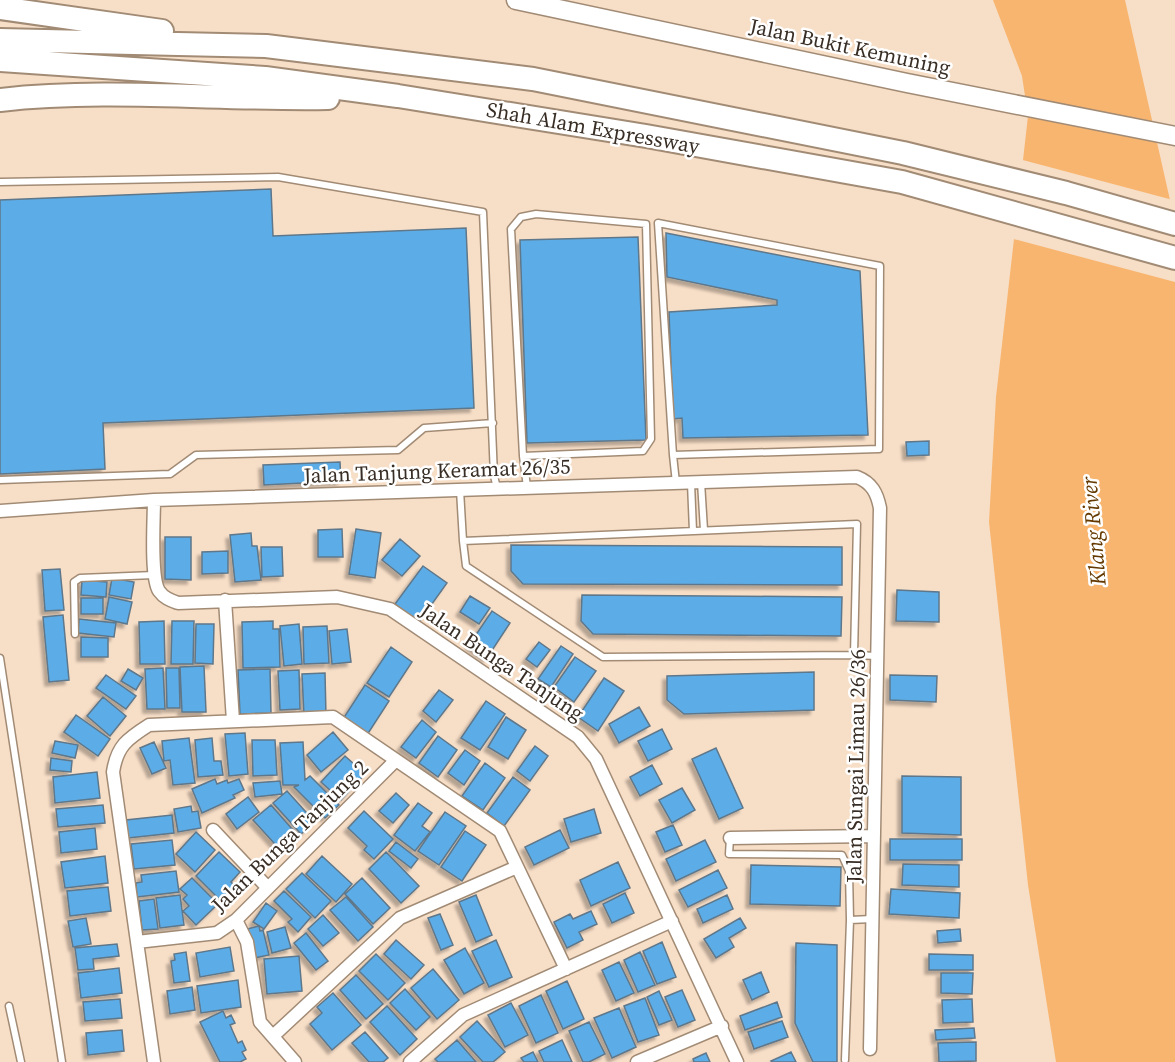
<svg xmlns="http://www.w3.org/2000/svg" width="1175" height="1062" font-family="'Source Serif 4',serif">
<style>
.water{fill:#f8b56f}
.pier{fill:#f7dec7}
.building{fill:#5cade7;stroke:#5e778a;stroke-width:1.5;filter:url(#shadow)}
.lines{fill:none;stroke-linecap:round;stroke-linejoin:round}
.service-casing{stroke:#a28b75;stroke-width:9}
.minor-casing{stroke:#a28b75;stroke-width:15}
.secondary-casing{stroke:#a28b75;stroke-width:21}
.motorway-casing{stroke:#a28b75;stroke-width:26}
.service{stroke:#fff;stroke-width:6}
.minor{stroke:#fff;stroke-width:12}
.secondary{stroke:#fff;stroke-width:18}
.motorway{stroke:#fff;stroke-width:22}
.labels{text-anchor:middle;stroke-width:5;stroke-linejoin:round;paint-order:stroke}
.street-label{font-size:21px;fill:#382e25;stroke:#fff}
.water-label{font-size:22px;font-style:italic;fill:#653a00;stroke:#fff}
</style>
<defs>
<filter id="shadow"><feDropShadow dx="-4" dy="4" stdDeviation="1.5" flood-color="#0004"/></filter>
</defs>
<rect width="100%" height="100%" fill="#f7dec7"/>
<!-- water -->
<path class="water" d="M993,0H1125L1172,209L1175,239V1062H1056L1028,885L989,522L996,397L1028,116L1022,76Z"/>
<!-- pier -->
<path class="pier" d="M1019,159L1173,200L1175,212V282L1010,238Z"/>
<!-- building -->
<path class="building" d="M271,189L273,236L466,228L474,408L103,423L105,469L0,474V200Z
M666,233L860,271L868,435L683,438L682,418L673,419L669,312L777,305V300L667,277Z
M638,237L646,440L527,443L520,240Z
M929,441V455L907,456L906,442Z
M340,462L341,481L264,485L263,465Z
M342,529L343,557H318V530Z
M356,529L381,533L375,578L349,574Z
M251,533L252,546H257L261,580L235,582L230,535Z
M165,537H191V580L165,579Z
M400,539L420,556L402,576L382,560Z
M511,545L842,547V585L523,584L511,571Z
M261,547H282L283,576L262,577Z
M228,551V573L202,574V552Z
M423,566L447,583L419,622L395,604Z
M60,569L64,610L45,611L42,570Z
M112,578L134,582L131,599L109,595Z
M82,580L107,582L106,597L81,595Z
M897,590L939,592V622L896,621Z
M582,595L842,597L841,636L593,634L581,621Z
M470,596L490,608L479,624L460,612Z
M109,597L132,602L127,624L105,619Z
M81,598H103V614H81Z
M492,611L510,623L487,658L469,645Z
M63,615L69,680L49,682L43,617Z
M79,619L116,623L114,637L78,633Z
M164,621L165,664H140L139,622Z
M172,621H194L193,664H171Z
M273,621V629H279L280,667L243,668L242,622Z
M196,624H214L213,664L195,663Z
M299,624L302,664L284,666L280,626Z
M327,626L329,663L304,664L303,627Z
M347,629L351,662L332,664L329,631Z
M81,637L108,638V657H81Z
M539,642L550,650L537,667L526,659Z
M561,646L573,654L551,687L538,679Z
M391,647L412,662L389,697L367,683Z
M575,657L596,671L574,702L554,687Z
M204,666L206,712H182L180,667Z
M163,668L165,709H147L145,669Z
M166,668H179L180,708H167Z
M128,669L143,678L136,690L121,681Z
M270,669L271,713L240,714L238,670Z
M299,670L300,709L280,710L278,671Z
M814,672V710L684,714L667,700V676Z
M325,673L326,716H304L302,674Z
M106,675L136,696L126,709L96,688Z
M890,675L937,676L936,702L890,700Z
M604,678L624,691L598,731L578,717Z
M365,685L389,701L367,735L343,719Z
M439,690L453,700L436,722L423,711Z
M103,697L126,716L110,736L87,716Z
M486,701L505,714L480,750L461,738Z
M639,707L650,726L619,743L609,724Z
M76,715L110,739L98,756L64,732Z
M506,717L526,730L508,759L488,747Z
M422,720L436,732L416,758L401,747Z
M662,729L672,749L648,761L638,741Z
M333,732L348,750L321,772L307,755Z
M245,733L248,774L229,776L225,734Z
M438,736L457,750L438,777L419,763Z
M189,738L195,783L173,785L170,760L164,761L162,741Z
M212,738L214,761H221L223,775L198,777L195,740Z
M252,740H275L277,775L253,776Z
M55,741L78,745L75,758L52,753Z
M154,742L166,768L152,774L140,748Z
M303,742L305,780L310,776L339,805L325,818L294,787L299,785H283L280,743Z
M535,746L548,756L530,781L517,771Z
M716,748L743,808L719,819L692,759Z
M465,750L480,761L464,785L448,773Z
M345,756L365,774L341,800L321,782Z
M51,758L72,761L71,772L50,770Z
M485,763L505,778L483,810L462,796Z
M652,765L662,784L640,796L630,777Z
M97,772L100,798L55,803L53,777Z
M902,776L961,777V835L902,833Z
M513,777L530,790L504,826L487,813Z
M215,779L217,784L227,780L228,783L239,779L244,790L233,795L235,798L202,813L192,789Z
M280,781L282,794L255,797L253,783Z
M682,788L695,810L672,823L659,800Z
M287,791L315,822L301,834L273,803Z
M396,793L409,805L393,823L379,811Z
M248,797L259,812L237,829L226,814Z
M418,803L432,813L422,826L430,832L415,851L394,835Z
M103,805L105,823L58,827L56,809Z
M271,805L300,838L283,853L253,820Z
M191,806L192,812L198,811L201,828L178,832L174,809Z
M594,809L601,833L571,842L564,819Z
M364,811L393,839L374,859L364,850L367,846L348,828Z
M445,812L466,826L439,865L418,851Z
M172,815L174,833L128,838L126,820Z
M673,825L682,845L665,852L656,832Z
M95,828L97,849L61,853L59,832Z
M560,830L569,848L534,865L525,847Z
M465,831L486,845L462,881L441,867Z
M196,832L215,850L195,872L176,854Z
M890,839H962V860H890Z
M172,840L175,865L134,869L131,844Z
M705,840L716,862L676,881L666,859Z
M396,842L418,859L411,868L389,851Z
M219,852L240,872L231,882L236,887L222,902L196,876Z
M386,852L419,886L401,903L369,869Z
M105,856L108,883L65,888L61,862Z
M322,856L352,884L336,902L306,874Z
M618,862L630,888L591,906L580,880Z
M903,864L959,865V887L902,885Z
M751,865L841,867L840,906L750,904Z
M718,870L727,888L688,907L679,890Z
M176,871L179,892L137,897L136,883L142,882L141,875Z
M302,873L331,901L315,918L286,889Z
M192,878L218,904L196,925L183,911L189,906L183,899L187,895L180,889Z
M362,878L390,908L373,924L345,894Z
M108,887L111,911L70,916L67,891Z
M891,889L960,893L959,918L889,914Z
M284,891L311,917L298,932L288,922L292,919L274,901Z
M625,893L634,913L612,923L603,904Z
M180,895L184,925L160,928L156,898Z
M476,895L492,935L476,942L459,902Z
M727,895L733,909L703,923L697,909Z
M346,897L373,927L358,941L330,910Z
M154,899L158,929L142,930L139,901Z
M266,903L277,911L264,929L253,922Z
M591,911L597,924L579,932L583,940L567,948L554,922L570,914L573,919Z
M440,914L453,945L441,950L428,918Z
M323,915L339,933L323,946L308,929Z
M86,918L91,944L73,947L68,921Z
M740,918L746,928L729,938L734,947L716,958L704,939Z
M259,926L260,931L263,930L269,955L254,958L247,929Z
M285,927L291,948L272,953L267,932Z
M960,929L961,941L938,943L937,931Z
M306,933L328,961L316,970L294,943Z
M396,940L424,965L411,979L384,954Z
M496,940L512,977L489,987L472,951Z
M662,942L676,977L657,984L643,951Z
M796,943L837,945V1062H813L795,1023Z
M117,944L119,956L93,959L94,969L78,970L75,948Z
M230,947L234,971L200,977L196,953Z
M465,948L484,983L464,994L444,960Z
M186,952L190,981L174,983L171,961L175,960L174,954Z
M640,952L655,985L638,992L624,960Z
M376,954L405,983L388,1000L359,971Z
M929,954L973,955V970H929Z
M299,956L302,991L267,994L264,959Z
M619,962L634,993L616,1001L602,970Z
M119,968L122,993L81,998L78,973Z
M433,969L459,1000L437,1019L411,988Z
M761,972L769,992L752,1000L743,980Z
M941,973H973L972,994L941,993Z
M356,975L383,1004L366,1019L340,990Z
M238,980L241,1007L201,1013L197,986Z
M567,981L584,1019L563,1029L546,991Z
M192,987L195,1010L170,1014L167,991Z
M405,989L430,1017L416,1030L390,1003Z
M682,990L695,1020L678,1027L665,997Z
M659,991L672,1020L659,1025L647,997Z
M333,993L361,1025L332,1050L310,1024L322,1013L317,1007Z
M541,995L558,1033L536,1043L519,1006Z
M645,998L659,1035L638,1042L624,1006Z
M120,999L122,1018L85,1021L83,1002Z
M972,999L973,1022L943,1023L942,1000Z
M777,1002L782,1017L745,1030L740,1016Z
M511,1003L528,1035L505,1047L488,1015Z
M387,1006L417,1039L400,1055L370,1022Z
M619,1008L636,1047L612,1058L594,1018Z
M223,1011L226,1018L231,1015L235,1023L230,1025L238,1043L242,1041L246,1050L242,1052L246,1059L240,1062H220L200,1022Z
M477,1021L505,1052L493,1062H483L460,1037Z
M782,1021L788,1037L754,1049L748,1032Z
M589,1022L605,1054L589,1062H583L569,1031Z
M974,1028L975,1038L936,1040L935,1030Z
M122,1030L124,1051L88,1055L86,1033Z
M365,1032L388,1058L383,1062H369L352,1043Z
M457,1040L476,1062H438L435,1059Z
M562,1040L572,1062H544L539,1051Z
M976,1042V1061L939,1062L938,1043Z
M533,1052L538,1062H524L521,1058Z
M791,1052L796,1062H772L771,1061Z
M706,1053L710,1062H694L693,1059Z"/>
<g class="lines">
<defs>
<path id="service" d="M0,182L278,177L483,212L494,476L497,488
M536,214L646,224L651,439L643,451L523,456L511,229L521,217Z
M658,223L880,266L879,449L673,455Z
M673,455L676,483
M523,456L527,487
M0,480L170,474L196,455L398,450L424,428L493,423
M701,482L704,530
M691,483L693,531
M460,490L463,541
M857,524L854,655L603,657L466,566L463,541Z
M75,634L74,582L80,578L154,575
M854,655L877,656
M0,658L62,1062
M730,838L729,854L842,855L849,871L850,920
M9,1006L21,1062
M845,1060L850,920L872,919"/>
<path id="minor" d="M154,500C154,519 150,577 159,591C164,598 170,600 178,603L337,597L390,609L578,737L596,759L737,1062
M0,511L154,500L857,477C872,483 877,493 880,508L870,1049
M225,600L233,721
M213,830L268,888
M730,838L874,836
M236,920L247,942L260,1022L295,1062
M137,942L217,933L236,920L396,760
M273,1036L400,918L517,867
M154,1062L113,772C117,746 127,739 149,725L333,717L500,831L566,969
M410,1062L463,1015L672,921
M637,1062L722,1026"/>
<path id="secondary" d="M516,0L907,83L1175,136"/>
<path id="motorway" d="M0,8L162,31
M0,40L266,46L533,79L903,153L1066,193L1175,224
M0,60L265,78L398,96L646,136L902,182L1175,258
M0,100C108,88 219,100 328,98"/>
</defs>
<!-- service casing -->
<use href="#service" class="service-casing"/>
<!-- minor casing -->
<use href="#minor" class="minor-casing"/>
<!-- secondary casing -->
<use href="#secondary" class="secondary-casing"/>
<!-- motorway casing -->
<use href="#motorway" class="motorway-casing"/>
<!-- service -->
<use href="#service" class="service"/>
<!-- minor -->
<use href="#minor" class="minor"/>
<!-- secondary -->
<use href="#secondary" class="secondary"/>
<!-- motorway -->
<use href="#motorway" class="motorway"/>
</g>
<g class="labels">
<!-- street labels -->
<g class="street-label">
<text transform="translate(850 47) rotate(12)" y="7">Jalan Bukit Kemuning</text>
<text transform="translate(593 128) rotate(10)" y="7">Shah Alam Expressway</text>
<text transform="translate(437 471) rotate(-2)" y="7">Jalan Tanjung Keramat 26/35</text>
<text transform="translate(502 662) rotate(34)" y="7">Jalan Bunga Tanjung</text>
<text transform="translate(856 766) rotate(-89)" y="7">Jalan Sungai Limau 26/36</text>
<text transform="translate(290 836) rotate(-44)" y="7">Jalan Bunga Tanjung 2</text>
</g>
<!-- water labels -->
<g class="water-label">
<text transform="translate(1093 531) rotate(-95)" y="8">Klang River</text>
</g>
</g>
</svg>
